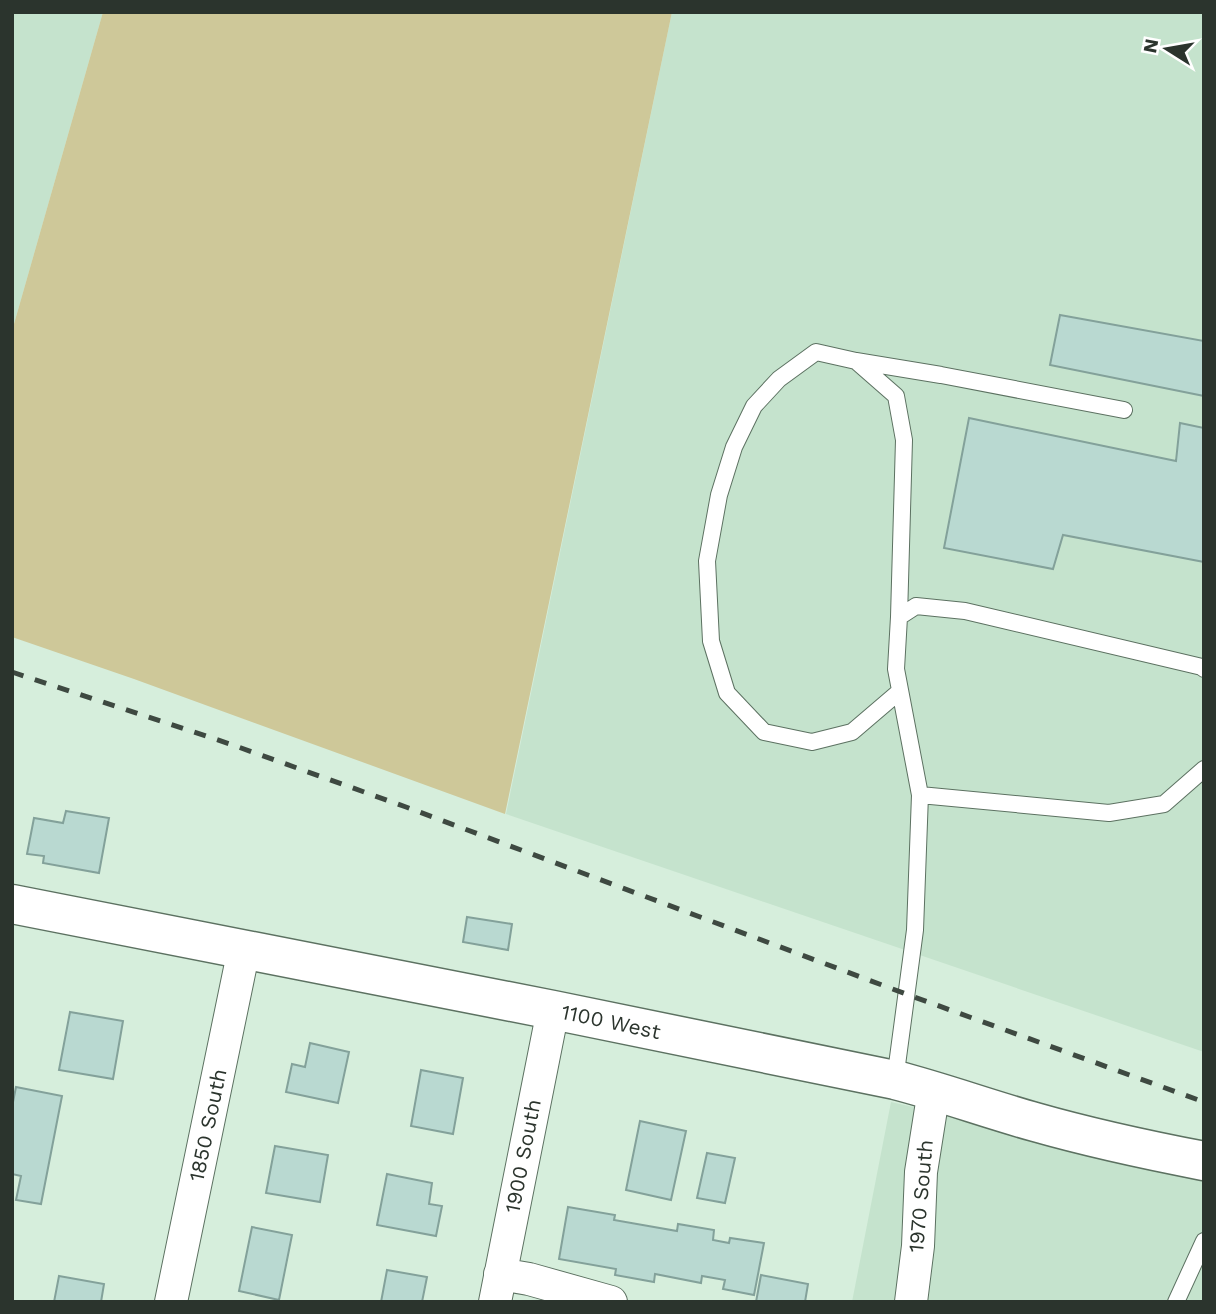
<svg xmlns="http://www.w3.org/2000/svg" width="1216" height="1314" font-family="'Work Sans',sans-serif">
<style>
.built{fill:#c5e3cd}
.green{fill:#cec899}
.building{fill:#b9d9d1;stroke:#83a19a;stroke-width:2}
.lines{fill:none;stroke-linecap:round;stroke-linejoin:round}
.service-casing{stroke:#5c7161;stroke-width:18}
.minor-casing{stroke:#5c7161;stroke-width:34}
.tertiary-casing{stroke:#5c7161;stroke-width:41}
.service{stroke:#fff;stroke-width:16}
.minor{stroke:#fff;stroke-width:32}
.tertiary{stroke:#fff;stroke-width:38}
.rail{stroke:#3e4941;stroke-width:5;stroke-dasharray:12 12;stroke-linecap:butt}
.labels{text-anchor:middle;stroke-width:5;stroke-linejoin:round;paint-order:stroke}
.street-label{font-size:21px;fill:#2b342d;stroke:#fff}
</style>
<rect width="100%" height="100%" fill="#d6eedc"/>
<!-- built -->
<path class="built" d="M12,12H103L12,331Z
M672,12H1204V1052L506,814Z
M891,1102L1204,1173V1302H852Z"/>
<!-- green -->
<path class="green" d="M103,12H672L505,814L134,679L12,637V331Z"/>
<!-- building -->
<path class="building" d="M1060,315L1204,341V396L1050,365Z
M969,418L1176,461L1180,423L1204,428V562L1063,535L1053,569L944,548Z
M66,811L109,818L99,873L43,863L44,856L27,854L34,818L63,823Z
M467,917L512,924L508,950L463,942Z
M70,1012L123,1021L113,1079L59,1070Z
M310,1043L349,1052L338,1103L286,1092L292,1064L305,1067Z
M421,1070L463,1078L453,1134L411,1126Z
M16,1087L62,1096L41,1204L16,1200L21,1176L12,1174V1107Z
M640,1121L686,1131L671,1200L626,1190Z
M275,1146L328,1155L320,1202L266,1193Z
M707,1153L735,1158L725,1203L697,1198Z
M387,1174L432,1183L429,1204L442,1206L436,1236L377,1225Z
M568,1207L615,1215L614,1220L677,1231L678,1224L714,1230L713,1240L729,1243L730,1238L764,1243L754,1295L723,1289L725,1280L702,1276L701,1283L655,1274L654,1282L615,1275L616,1269L559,1259Z
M252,1227L292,1235L279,1300L239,1291Z
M387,1270L427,1277L422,1302H381Z
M761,1275L808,1284L805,1302H756Z
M59,1276L104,1284L101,1302H54Z"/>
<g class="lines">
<defs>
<path id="service" d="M856,361L941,375L1124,410
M899,617L904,440L896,396L856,361L816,352L779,379L754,406L734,447L719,495L707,561L711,641L727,693L764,732L812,742L852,732L900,691
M920,795L1109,813L1164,804L1204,769
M895,1080L915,930L920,795L896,669L899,617L916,606L965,611L1202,667L1204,669
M1176,1302L1204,1241"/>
<path id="minor" d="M500,1274L529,1279L611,1302
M171,1302L244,949
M495,1302L553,1010
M911,1302L918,1246L921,1172L934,1090"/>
<path id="tertiary" d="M12,904L553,1010L895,1080C942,1092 988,1109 1035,1122C1091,1138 1147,1150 1204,1161"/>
</defs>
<!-- service casing -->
<use href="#service" class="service-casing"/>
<!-- minor casing -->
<use href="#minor" class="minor-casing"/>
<!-- tertiary casing -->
<use href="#tertiary" class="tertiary-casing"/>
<!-- service -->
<use href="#service" class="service"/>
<!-- minor -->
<use href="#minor" class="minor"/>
<!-- tertiary -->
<use href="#tertiary" class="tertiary"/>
<!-- rail -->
<path class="rail" d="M12,672L230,744L406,807L906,994L1204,1102"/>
</g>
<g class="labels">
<!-- street labels -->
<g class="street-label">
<text transform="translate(611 1022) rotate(12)" y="7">1100 West</text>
<text transform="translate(208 1125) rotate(-78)" y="7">1850 South</text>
<text transform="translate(523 1156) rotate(-79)" y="7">1900 South</text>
<text transform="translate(921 1196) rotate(-85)" y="7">1970 South</text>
</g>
</g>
<!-- border -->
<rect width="1216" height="1314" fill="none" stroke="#2b342d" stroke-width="28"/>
<!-- north arrow -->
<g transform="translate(1167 49) rotate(281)" stroke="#ffffff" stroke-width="5" paint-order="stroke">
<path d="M0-5L12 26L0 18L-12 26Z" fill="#2b342d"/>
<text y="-10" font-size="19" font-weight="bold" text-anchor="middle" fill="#2b342d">N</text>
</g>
</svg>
